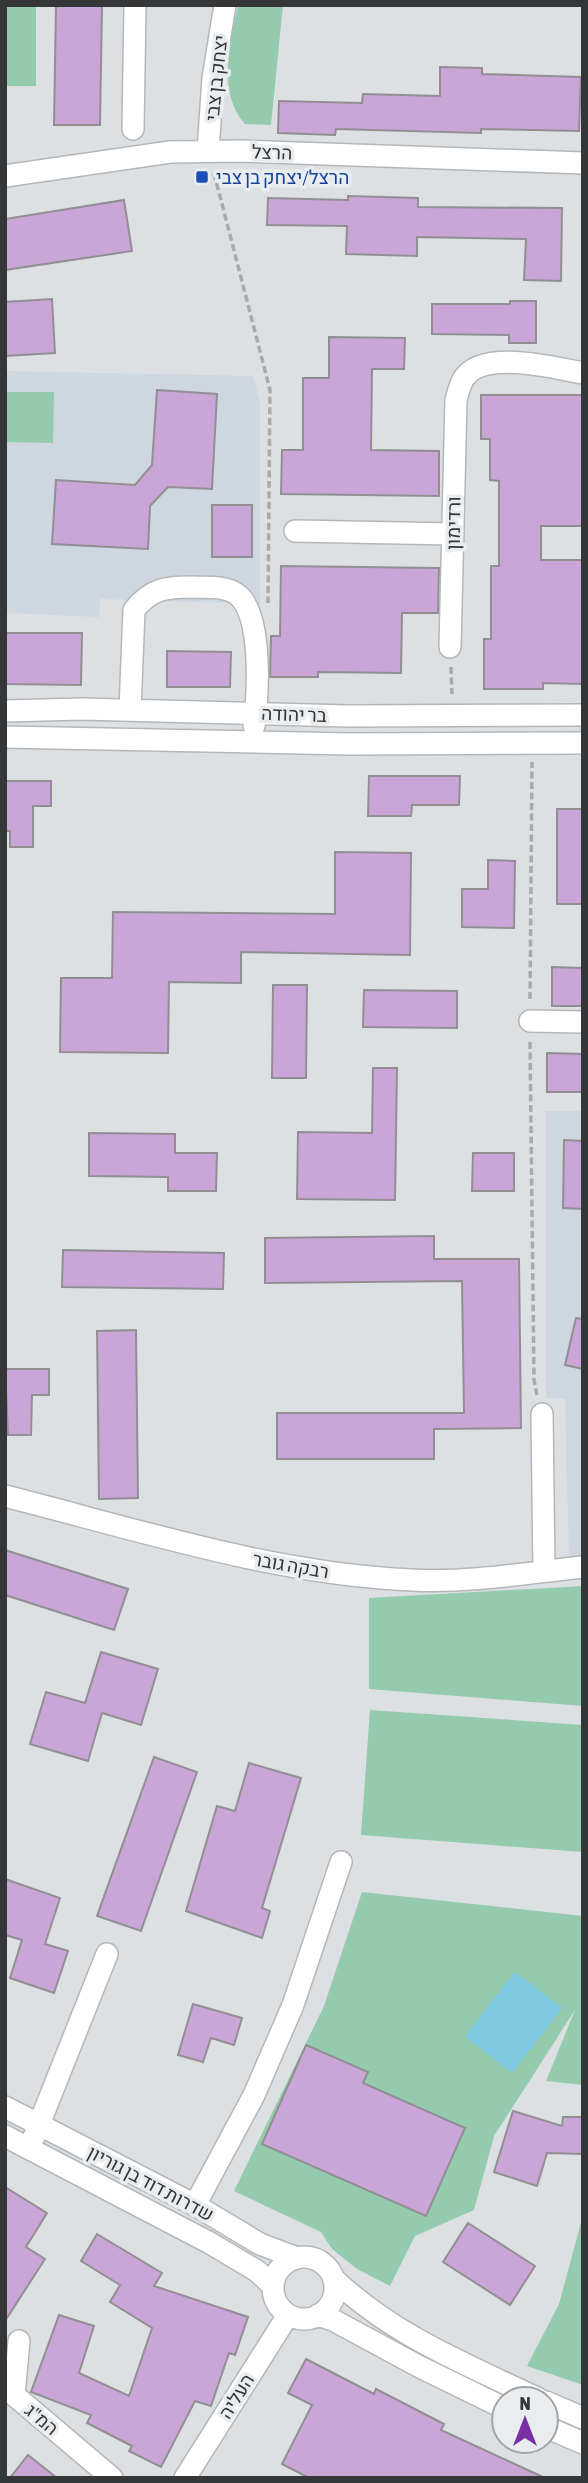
<svg xmlns="http://www.w3.org/2000/svg" width="588" height="2483" font-family="'Asap Condensed',Heebo,sans-serif">
<style>
.built{fill:#ced6df}
.green{fill:#94caae}
.water{fill:#7fcae2}
.building{fill:#c9a5d8;stroke:#918f92;stroke-width:2}
.lines{fill:none;stroke-linecap:round;stroke-linejoin:round}
.minor-casing{stroke:#b4b7ba;stroke-width:24}
.path{stroke:#a8abad;stroke-width:3.5;stroke-dasharray:7 3.5;stroke-linecap:butt}
.minor{stroke:#fff;stroke-width:21}
.transit-dot{fill:#1a4fb4;stroke:#eaedf0;stroke-width:2.5}
.labels{text-anchor:middle;stroke-width:7;stroke-linejoin:round;paint-order:stroke}
.street-label{font-size:19px;fill:#353637;stroke:#eaedf0}
.transit-label{font-size:19px;fill:#164399;stroke:#eaedf0;text-anchor:start}
</style>
<rect width="100%" height="100%" fill="#dde0e3"/>
<!-- built -->
<path class="built" d="M5,371L253,376L260,402V604L100,599L99,617L5,613Z
M546,1111H583V1555L569,1557L565,1399L546,1398Z"/>
<!-- green -->
<path class="green" d="M5,5H36V86H5Z
M238,5H283L271,125L245,124C217,93 230,43 238,5Z
M5,392H54L53,443L5,442Z
M583,1586V1706L369,1689V1598Z
M370,1710L583,1725V1852L361,1835Z
M362,1892L583,1916V2085L546,2081L575,2010L494,2136L474,2210L415,2236L390,2286L357,2269L332,2249L321,2232L234,2191L324,2006Z
M583,2215V2385L527,2366L559,2304Z"/>
<!-- water -->
<path class="water" d="M515,1972L562,2008L512,2073L465,2036Z"/>
<!-- building -->
<path class="building" d="M56,5H102L100,125H54Z
M440,67L482,68V74L581,77L579,131L481,129V133L336,129L335,135L278,133L279,101L362,103L363,94L440,96Z
M348,196L418,198V207L562,208L561,281L524,280L526,239L417,237V256L346,254L347,226L267,225L268,198L348,200Z
M124,200L132,251L5,270V219Z
M52,299L55,353L5,356V302Z
M510,301H536V343H509V335L432,334V304H510Z
M329,337L405,338L404,369H372L371,450L439,451V496L281,494L282,450H303V378H329Z
M157,390L217,394L212,489L168,487L150,506L148,549L52,544L56,480L135,485L152,465Z
M481,395H583V526H541V560H583V684L543,683V689H484V639H491V566H499V481L490,480V439H481Z
M212,505H252V557H212Z
M281,566L439,568L438,613H402L401,673L318,672V677H270L271,636H280Z
M5,633H82L81,685L5,684Z
M167,651L231,652L230,687H167Z
M369,776H460L459,805H412L411,816H368Z
M5,781H51V806H33V847H10V831H5Z
M557,809H583V904H557Z
M335,852L411,853L410,955L241,952V983L169,982L168,1053L60,1052L61,978H112L113,912L335,914Z
M488,860L515,861L514,928L462,927V889H488Z
M552,967L583,968V1006H552Z
M273,985H307L306,1078H272Z
M364,990L457,991V1028L363,1027Z
M547,1053L583,1054V1092H547Z
M373,1068H397L395,1200L297,1199L298,1132L372,1133Z
M89,1133L175,1134V1153H217L216,1191H168V1177L89,1176Z
M564,1140L583,1141V1209L563,1208Z
M473,1153H514V1191H472Z
M434,1236V1259H519L521,1428L434,1429V1459H277V1413H464L462,1281L265,1283V1238Z
M63,1250L224,1253L223,1289L62,1287Z
M576,1318L583,1319V1369L565,1365Z
M136,1330L138,1498L99,1499L97,1331Z
M5,1369H49V1395H32L31,1435H8Z
M5,1550L128,1589L114,1630L5,1595Z
M101,1652L158,1669L141,1725L102,1713L88,1761L30,1744L46,1692L85,1703Z
M154,1757L197,1772L141,1931L97,1916Z
M249,1763L301,1778L262,1908L270,1911L262,1938L186,1911L217,1806L235,1811Z
M5,1879L60,1898L45,1944L68,1951L54,1993L10,1978L22,1940L5,1935Z
M193,2004L242,2018L234,2045L211,2038L203,2062L178,2055Z
M306,2045L368,2072L363,2083L465,2128L426,2216L262,2144Z
M513,2111L562,2126L563,2117H583V2154L547,2153L537,2186L494,2172Z
M5,2187L47,2213L26,2247L45,2259L5,2321Z
M468,2223L535,2266L510,2305L443,2262Z
M97,2234L162,2273L154,2286L248,2317L235,2355L229,2353L211,2406L195,2401L161,2467L129,2451L132,2446L87,2423L91,2415L31,2392L59,2315L94,2326L79,2373L129,2396L152,2328L110,2302L120,2285L81,2261Z
M306,2359L374,2394L376,2389L444,2424L441,2430L545,2478H309L282,2464L312,2405L288,2393Z
M28,2455L57,2478H10Z"/>
<g class="lines">
<defs>
<path id="minor" d="M133,129L135,5
M208,151L213,78L225,5
M5,176L170,152L241,151L583,163
M295,531L453,534
M450,647L456,400C458,393 460,384 464,378C484,349 554,368 583,373
M130,710L134,610C151,589 165,587 191,587C206,588 226,585 238,595C263,617 258,695 254,726
M5,711L82,709L348,716L583,715
M5,737L348,744L583,743
M530,1021L583,1022
M542,1414L544,1571
M5,1496C139,1530 274,1574 412,1580C468,1583 527,1573 583,1567
M5,2107L195,2205L260,2244L297,2258
M5,2136L210,2243L257,2271L273,2286
M34,2137L107,1954
M195,2205L254,2095L293,2005L341,1862
M273 2288a31 31 0 1 1 62 0a31 31 0 1 1-62 0Z
M334,2279C391,2334 467,2365 539,2399
M318,2315L333,2320L420,2367L504,2408
M19,2341L14,2395L112,2478
M546,2402L583,2418
M546,2427L583,2443
M185,2478L288,2315"/>
</defs>
<!-- minor casing -->
<use href="#minor" class="minor-casing"/>
<!-- path -->
<path class="path" d="M214,173L270,390L268,603
M451,667L452,694
M530,999L532,762
M530,1042L534,1380L537,1395"/>
<!-- minor -->
<use href="#minor" class="minor"/>
</g>
<!-- markers -->
<rect class="transit-dot" x="195" y="170" width="14" height="14" rx="3.5"/>
<g class="labels">
<!-- street labels -->
<g class="street-label">
<text transform="translate(216 78) rotate(-84)" y="7">יצחק בן צבי</text>
<text transform="translate(272 152) rotate(2)" y="7">הרצל</text>
<text transform="translate(453 523) rotate(-89)" y="7">ורדימון</text>
<text transform="translate(294 714) rotate(2)" y="7">בר יהודה</text>
<text transform="translate(291 1565) rotate(10)" y="7">רבקה גובר</text>
<text transform="translate(151 2183) rotate(28)" y="7">שדרות דוד בן גוריון</text>
<text transform="translate(236 2396) rotate(-58)" y="7">העליה</text>
<text transform="translate(42 2419) rotate(40)" y="7">המ"ג</text>
</g>
<!-- transit labels -->
<g class="transit-label">
<text x="216" y="184">הרצל/יצחק בן צבי</text>
</g>
</g>
<!-- border -->
<rect width="588" height="2483" fill="none" stroke="#353637" stroke-width="14"/>
<!-- north arrow -->
<g transform="translate(525 2420)"><circle r="33" fill="#eaedf0" stroke="#a2a4a6" stroke-width="2"/>
<path d="M0-5L12 26L0 18L-12 26Z" fill="#7830a3"/>
<text y="-10" font-size="19" font-weight="bold" text-anchor="middle" fill="#353637">N</text>
</g>
</svg>
